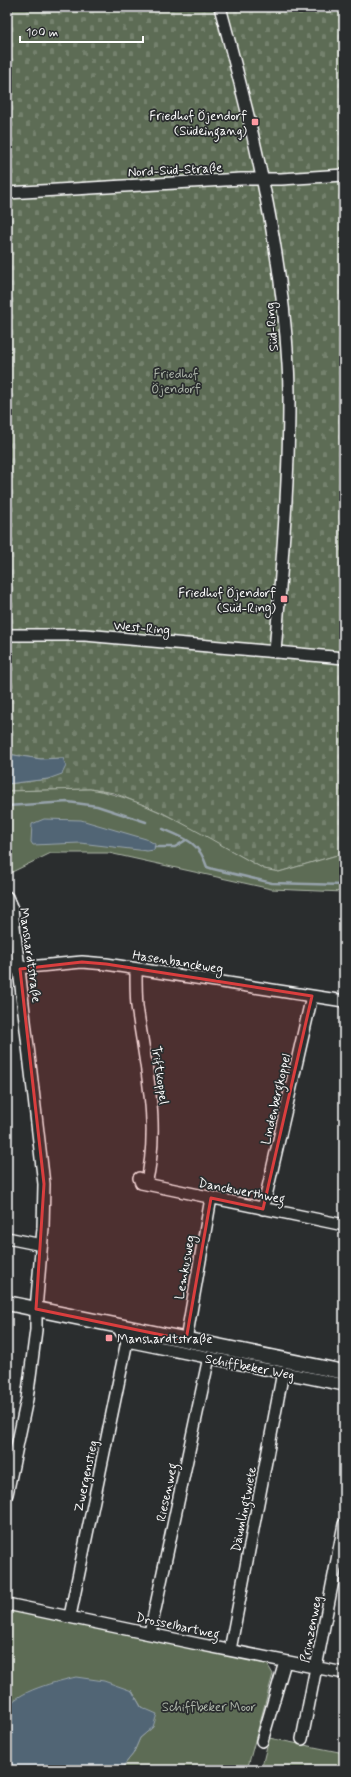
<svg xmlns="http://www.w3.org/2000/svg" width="351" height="1777" font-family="Mynerve,sans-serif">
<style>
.cemetery{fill:url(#cemetery-stones);stroke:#aeb6aa}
.park{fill:#5d6c54;stroke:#aeb6aa}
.water{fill:#516574;stroke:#97a3ac}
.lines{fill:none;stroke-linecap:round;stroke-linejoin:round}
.stream{stroke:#97a3ac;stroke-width:2.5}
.minor-casing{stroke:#fff;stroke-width:14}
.major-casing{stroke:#fff;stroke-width:17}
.minor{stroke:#2a2d2e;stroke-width:11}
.major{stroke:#2a2d2e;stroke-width:14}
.marked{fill:#da3e3e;fill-opacity:0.2;stroke:#da3e3e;stroke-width:3;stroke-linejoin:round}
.poi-dot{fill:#ff9aa2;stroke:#2a2d2e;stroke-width:1.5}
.labels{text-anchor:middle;stroke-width:3.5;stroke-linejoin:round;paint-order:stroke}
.poi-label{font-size:13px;fill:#fff;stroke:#2a2d2e;text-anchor:end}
.street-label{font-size:13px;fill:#fff;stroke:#2a2d2e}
.park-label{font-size:13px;fill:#aeb6aa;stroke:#2a2d2e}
</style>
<defs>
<pattern id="cemetery-stones" width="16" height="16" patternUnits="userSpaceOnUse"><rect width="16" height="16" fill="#5d6c54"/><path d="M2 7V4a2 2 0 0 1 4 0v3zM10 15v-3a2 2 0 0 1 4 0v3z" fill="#75826e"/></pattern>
</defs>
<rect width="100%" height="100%" fill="#2a2d2e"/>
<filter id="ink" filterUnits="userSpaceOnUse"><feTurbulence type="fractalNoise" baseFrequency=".025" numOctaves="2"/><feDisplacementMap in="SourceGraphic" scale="8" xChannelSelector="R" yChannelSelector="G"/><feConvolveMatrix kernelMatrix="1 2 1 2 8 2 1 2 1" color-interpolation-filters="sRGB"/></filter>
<g filter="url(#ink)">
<!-- cemetery -->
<path class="cemetery" d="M7,7H344V853L279,872L264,869L163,813L114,793L90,789L7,791V784L48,779L62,758L41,759L7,754Z"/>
<!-- park -->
<path class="park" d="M90,789C153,800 208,839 264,869L279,872L344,853V892L271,889L109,853H51L10,873L7,871V791Z
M7,1610L267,1664L273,1674L247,1770H120L133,1754L140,1738L153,1727L132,1691L7,1709Z
M269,1738L344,1753V1770H261Z"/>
<!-- water -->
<path class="water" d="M7,754L41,759L63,758L66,766L62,774L48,779L7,784Z
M44,819L81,820L146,839L155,844L154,850L147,851L80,843L33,845L31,842L32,824Z
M76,1677L104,1681L132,1691L141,1707L157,1714L153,1727L140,1738L133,1754L120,1770H12L7,1764C7,1753 4,1716 7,1709C15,1691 59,1681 76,1677Z"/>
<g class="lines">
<!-- stream -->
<path class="stream" d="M7,806L68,802L97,806L146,822
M163,829C185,838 199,842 207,867L213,869L272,883L344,885
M155,847H175L186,840"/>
<defs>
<path id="minor" d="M220,7C252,125 281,242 288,364C290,394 289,425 288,456C286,521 280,587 275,652
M7,193L241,179H281L344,175
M7,635H85L344,658
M7,897L12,909L44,1184L43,1228L36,1309V1330L27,1399L7,1494
M7,969L82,962L106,964L344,1001
M136,969C136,982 136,994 137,1006C145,1065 161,1125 146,1184
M139,1178L141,1183L146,1184L344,1225
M263,1209L312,996
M7,1238L42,1245
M117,1326L127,1341L344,1385
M186,1340L211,1198
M7,1604L193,1643L344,1673
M70,1616L127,1341
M150,1633L209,1357
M230,1650L283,1372
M302,1739L344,1524
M262,1741L285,1662"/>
<path id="major" d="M7,1303L344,1372"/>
</defs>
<!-- minor casing -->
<use href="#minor" class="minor-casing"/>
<!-- major casing -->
<use href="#major" class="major-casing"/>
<!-- minor -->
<use href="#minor" class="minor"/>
<!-- major -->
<use href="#major" class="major"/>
</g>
</g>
<!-- marked area -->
<path class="marked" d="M82,962L106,964L312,996L263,1209L211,1198L186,1340L36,1309L44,1184L20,969Z"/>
<!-- markers -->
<g class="poi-dot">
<rect x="251" y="118" width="8" height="8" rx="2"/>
<rect x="280" y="595" width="8" height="8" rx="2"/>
<rect x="105" y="1334" width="8" height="8" rx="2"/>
</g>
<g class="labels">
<!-- poi labels -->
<g class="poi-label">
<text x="247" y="120">Friedhof Öjendorf<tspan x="247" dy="15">(Südeingang)</tspan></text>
<text x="276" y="597">Friedhof Öjendorf<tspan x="276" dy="15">(Süd-Ring)</tspan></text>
<text x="117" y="1343" text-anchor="start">Manshardtstraße</text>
</g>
<!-- street labels -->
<g class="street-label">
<text transform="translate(175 169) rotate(-3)" y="5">Nord-Süd-Straße</text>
<text transform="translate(271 327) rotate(-95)" y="5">Süd-Ring</text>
<text transform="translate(142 627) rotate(5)" y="5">West-Ring</text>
<text transform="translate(31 955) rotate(82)" y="5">Manshardtstraße</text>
<text transform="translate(178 961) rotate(9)" y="5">Hasenbanckweg</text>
<text transform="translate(161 1075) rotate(82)" y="5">Triftkoppel</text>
<text transform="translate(275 1099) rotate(-77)" y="5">Lindenbergkoppel</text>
<text transform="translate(242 1190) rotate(11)" y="5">Danckwerthweg</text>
<text transform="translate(184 1267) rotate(-80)" y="5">Lemkusweg</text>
<text transform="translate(250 1366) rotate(11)" y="5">Schiffbeker Weg</text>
<text transform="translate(85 1476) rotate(-78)" y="5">Zwergenstieg</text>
<text transform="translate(166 1492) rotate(-78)" y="5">Riesenweg</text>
<text transform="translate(243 1509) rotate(-79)" y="5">Däumlingtwiete</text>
<text transform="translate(178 1625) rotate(12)" y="5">Drosselbartweg</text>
<text transform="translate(310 1629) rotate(-79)" y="5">Prinzenweg</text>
</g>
<!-- park labels -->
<g class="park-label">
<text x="176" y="378">Friedhof<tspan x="176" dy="15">Öjendorf</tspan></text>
<text x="209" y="1711">Schiffbeker Moor</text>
</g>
</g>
<!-- margin -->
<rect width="351" height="1777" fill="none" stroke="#2a2d2e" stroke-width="24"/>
<rect x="12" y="12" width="327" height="1753" fill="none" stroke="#fff" stroke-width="1.5" filter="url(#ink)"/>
<!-- scale -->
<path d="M20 36v6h123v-6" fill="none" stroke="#ffffff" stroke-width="2"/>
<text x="26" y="36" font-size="12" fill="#ffffff" stroke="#2a2d2e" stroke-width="3" paint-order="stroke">100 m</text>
</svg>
